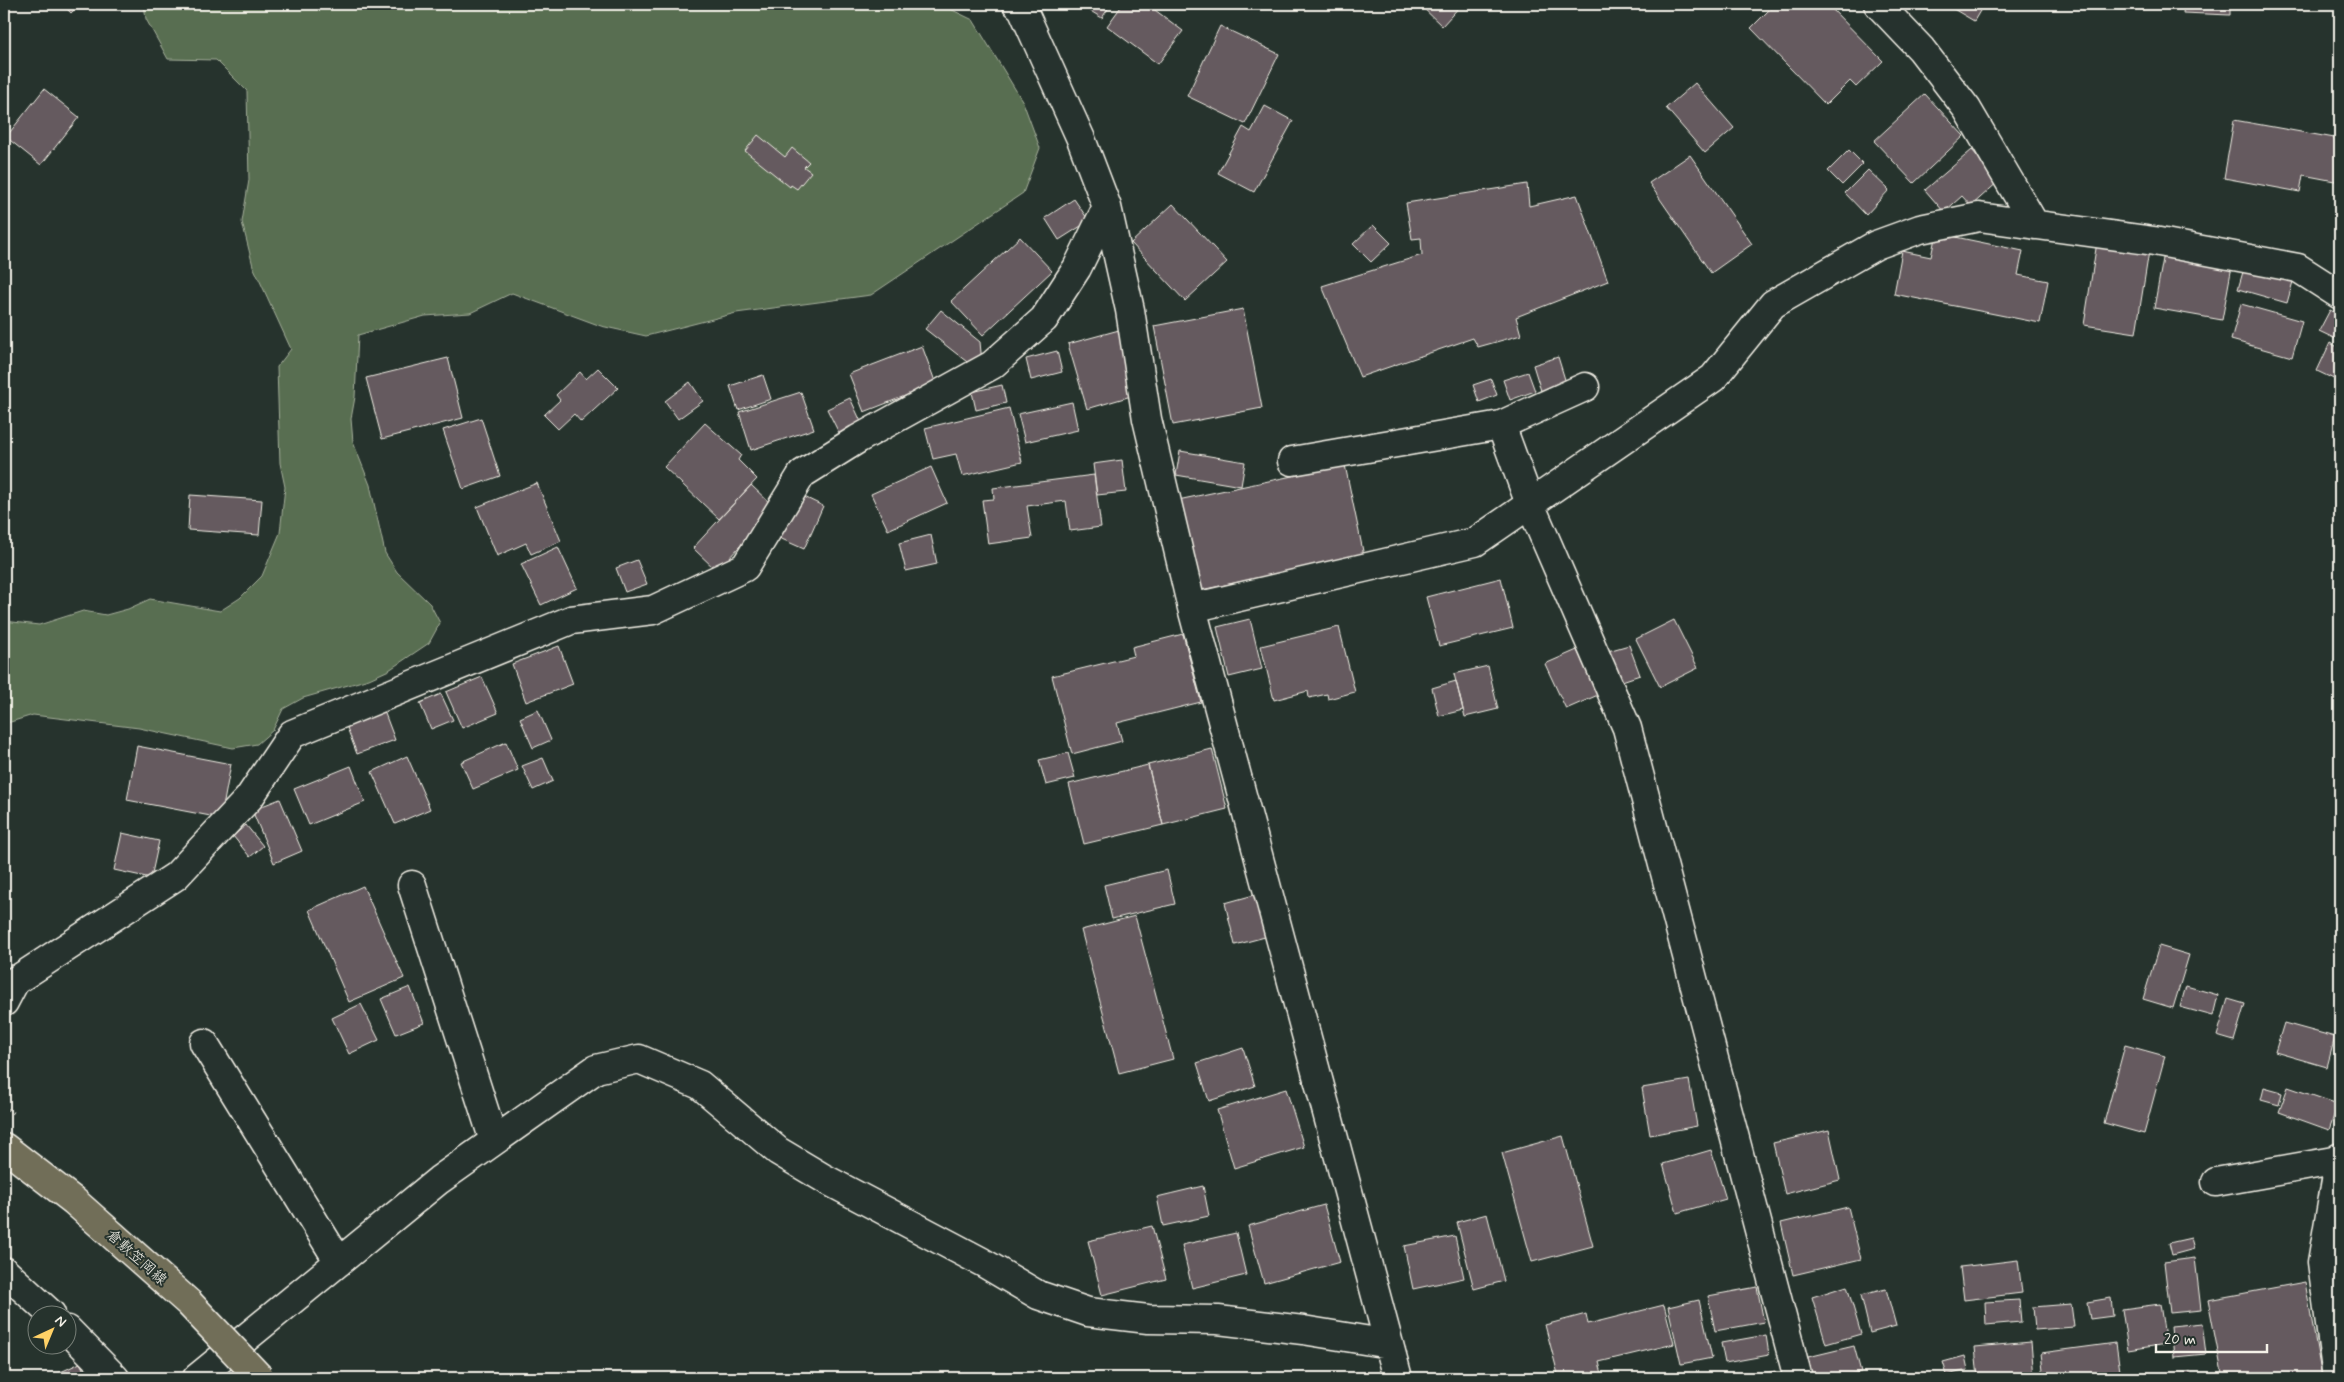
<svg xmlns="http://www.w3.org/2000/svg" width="2344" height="1382" font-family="Mynerve,'Klee One',sans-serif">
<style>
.green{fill:#586e51;stroke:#a6b09c}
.building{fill:#655a5e;stroke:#f4f1e8}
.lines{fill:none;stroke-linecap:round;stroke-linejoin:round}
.minor-casing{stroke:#f4f1e8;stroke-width:31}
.major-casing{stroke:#f4f1e8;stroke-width:31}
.path{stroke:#f4f1e8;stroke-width:3;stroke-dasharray:1 4;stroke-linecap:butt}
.minor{stroke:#26332d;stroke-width:28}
.major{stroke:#716e59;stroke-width:28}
.major-bridge-casing{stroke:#f4f1e8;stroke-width:31;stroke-linecap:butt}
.major-bridge{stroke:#716e59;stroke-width:28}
.labels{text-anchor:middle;stroke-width:4;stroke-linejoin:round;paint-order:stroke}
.street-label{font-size:15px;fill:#f4f1e8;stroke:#26332d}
</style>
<rect width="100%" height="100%" fill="#26332d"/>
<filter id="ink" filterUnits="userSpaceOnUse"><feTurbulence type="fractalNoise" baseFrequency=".02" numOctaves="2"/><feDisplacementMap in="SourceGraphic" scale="10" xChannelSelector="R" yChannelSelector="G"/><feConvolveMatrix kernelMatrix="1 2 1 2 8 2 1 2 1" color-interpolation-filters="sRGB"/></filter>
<g filter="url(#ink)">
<!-- green -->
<path class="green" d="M144,4H940L973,20L1023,102L1040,148L1023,193L871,295L736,313L646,336L601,326L512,293L470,313L425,316L358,335L355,397L351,419L353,442L370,485L385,553L397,572L430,604L440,623L429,643L389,670L369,679L303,698L283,709L273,730L257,744L233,748L139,728L33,715L4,724V621L39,625L83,611L106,615L128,609L150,599L220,611L240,598L262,576L280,533L285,487L280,463L277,367L291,349L253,266L242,222L249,180L247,91L216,60L168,59L146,19Z"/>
<!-- building -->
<path class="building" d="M62,4H80L71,13Z
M1079,4H1111L1102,18Z
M1123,4H1147L1183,31L1158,64L1107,26Z
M1419,4H1462L1442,26Z
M1775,4H1827L1883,61L1856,87L1850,81L1826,105L1751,28Z
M1945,4H1984L1974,21Z
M2184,4H2230V15L2183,13Z
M1220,26L1279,54L1245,124L1187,96Z
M1695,83L1734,128L1705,153L1666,108Z
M44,89L79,117L41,165L6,137Z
M1925,94L1964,136L1914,183L1874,141Z
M1265,106L1293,121L1254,192L1218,173L1243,127L1251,132Z
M2234,120L2340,139V182L2303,175L2300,192L2224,178Z
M758,135L785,157L792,148L809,162L804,167L811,172L797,189L791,185L790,187L745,151Z
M1849,150L1863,164L1842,185L1828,171Z
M1972,150L1999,181L1971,206L1962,196L1944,212L1925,190Z
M1690,155L1752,244L1711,273L1649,183Z
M1868,170L1889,190L1866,215L1845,193Z
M1527,184L1529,206L1577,195L1608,281L1516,317L1521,335L1478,347L1473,338L1360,377L1322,286L1422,255L1421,238L1412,239L1406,203Z
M1074,199L1089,221L1059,240L1045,218Z
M1173,204L1227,262L1185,301L1131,243Z
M1373,225L1391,243L1371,262L1353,244Z
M1936,233L2023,251L2018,275L2048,281L2040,323L1894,294L1902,251L1931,257Z
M1020,237L1052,271L983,335L951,301Z
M2097,242L2149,251L2136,333L2084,325Z
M2164,253L2232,266L2222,320L2154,308Z
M2245,265L2294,278L2287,303L2238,289Z
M2241,304L2302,321L2292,357L2231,340Z
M1243,309L1262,408L1173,425L1154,326Z
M941,310L980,342L982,363L976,369L925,329Z
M2330,310L2340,315V341L2319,331Z
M1119,330L1138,394L1087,409L1068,344Z
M2330,343L2340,348V382L2317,371Z
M922,346L936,384L864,412L849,374Z
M1057,351L1062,372L1031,380L1026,359Z
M1558,357L1567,386L1542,394L1533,365Z
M448,358L463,418L382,439L366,378Z
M598,368L618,388L581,422L574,414L558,429L544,415L560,400L556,395L580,372L586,379Z
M1528,372L1535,391L1510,400L1503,380Z
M763,375L771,399L738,410L730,386Z
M1491,379L1497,395L1479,402L1473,385Z
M690,382L703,401L678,419L665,401Z
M1002,385L1006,403L976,410L972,392Z
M801,392L814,429L751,450L739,412Z
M850,398L863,426L841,437L827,409Z
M1072,402L1078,430L1025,442L1018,414Z
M1009,408L1022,462L962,476L956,454L933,459L925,428Z
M481,418L500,476L463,489L443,430Z
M705,423L741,455L738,460L757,479L719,519L664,467Z
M1180,451L1245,462L1241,486L1176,475Z
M1122,460L1126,492L1097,495L1093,464Z
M1345,465L1364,556L1196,591L1178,500Z
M931,467L947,503L888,530L871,494Z
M1094,475L1101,527L1070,531L1066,501L1027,506L1032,538L988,544L982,500L994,499L993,488Z
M537,483L561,541L531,554L526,543L497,556L477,507Z
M751,485L775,508L717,571L693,548Z
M796,493L823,506L804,549L775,536Z
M190,495L262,500L259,535L188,530Z
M931,535L937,564L906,571L899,543Z
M558,547L577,588L541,605L521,564Z
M637,560L647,584L625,592L616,568Z
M1501,578L1513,628L1439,646L1426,597Z
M1250,619L1262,669L1229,677L1217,627Z
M1674,620L1698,668L1660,687L1636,639Z
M1339,627L1355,692L1328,699L1327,694L1309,698L1308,691L1274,700L1261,646Z
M1183,634L1201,702L1117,723L1122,741L1072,754L1052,676L1134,656L1132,647Z
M1629,645L1640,675L1619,682L1608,651Z
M559,646L573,684L526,702L512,664Z
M1577,650L1598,695L1566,709L1545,664Z
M1488,666L1498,709L1465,717L1454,674Z
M482,677L498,713L462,728L446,692Z
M1456,681L1463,710L1439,716L1432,688Z
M441,694L453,720L431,729L420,703Z
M538,710L551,740L533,748L520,718Z
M384,711L395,740L357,754L346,725Z
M506,742L518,770L473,789L461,762Z
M137,746L231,764L221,818L127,800Z
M1212,749L1227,809L1163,825L1148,765Z
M1068,753L1075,778L1046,785L1039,760Z
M407,756L430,809L395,824L372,772Z
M543,758L553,781L533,790L522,766Z
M1148,765L1163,825L1084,844L1069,784Z
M351,766L365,802L309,825L294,789Z
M280,799L302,851L274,863L252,810Z
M246,825L263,846L250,857L233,836Z
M122,833L159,841L151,878L114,870Z
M1167,870L1175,904L1112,919L1104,885Z
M363,886L404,978L349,1002L309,910Z
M1254,895L1265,937L1235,945L1225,903Z
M1135,916L1173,1059L1119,1073L1081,930Z
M2159,946L2189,955L2173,1008L2143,999Z
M2186,986L2218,995L2213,1016L2180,1007Z
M410,987L424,1023L396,1034L381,999Z
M2228,999L2245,1004L2234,1041L2217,1036Z
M361,1004L379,1040L349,1054L332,1018Z
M2284,1023L2335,1037L2327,1067L2275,1052Z
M2125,1045L2165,1056L2144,1134L2104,1123Z
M1243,1048L1255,1086L1209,1101L1197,1063Z
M1689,1080L1697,1126L1650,1135L1642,1088Z
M2288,1087L2338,1104L2329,1130L2279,1112Z
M2264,1088L2282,1093L2279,1105L2261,1100Z
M1286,1089L1304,1147L1234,1168L1217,1110Z
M1829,1130L1840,1180L1785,1194L1773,1143Z
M1563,1136L1593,1246L1532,1262L1502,1153Z
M1711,1150L1726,1199L1677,1213L1663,1164Z
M1203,1186L1209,1216L1163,1226L1157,1197Z
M1324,1205L1340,1262L1264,1283L1248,1226Z
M1848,1207L1861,1259L1793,1275L1781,1223Z
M1487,1214L1504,1281L1474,1289L1457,1222Z
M1152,1226L1166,1279L1102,1295L1088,1241Z
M1236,1233L1246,1275L1192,1288L1182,1245Z
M1455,1236L1464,1278L1413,1289L1404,1246Z
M2191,1238L2194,1249L2172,1255L2169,1243Z
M2195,1258L2201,1310L2170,1313L2164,1262Z
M2018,1260L2022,1293L1964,1300L1960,1267Z
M2340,1275V1315L2336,1276Z
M2305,1282L2322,1378H2223L2208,1300Z
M1847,1286L1861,1334L1826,1344L1812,1297Z
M1757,1287L1764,1322L1715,1331L1708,1296Z
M1886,1289L1896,1326L1870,1333L1861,1295Z
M2111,1298L2113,1316L2090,1319L2087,1302Z
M1699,1300L1712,1358L1681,1364L1668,1307Z
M2019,1300L2021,1322L1986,1325L1985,1302Z
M2071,1304L2074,1327L2035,1330L2033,1307Z
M2160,1304L2166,1344L2128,1350L2122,1309Z
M1664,1305L1674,1344L1599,1362L1603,1378H1559L1545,1325L1586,1314L1588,1324Z
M2202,1323L2206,1354L2174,1357L2171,1326Z
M1766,1335L1769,1355L1725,1363L1721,1343Z
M2031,1342L2034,1378H1978L1975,1347Z
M2116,1343L2121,1378H2044L2041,1353Z
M1854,1346L1861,1372L1835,1378H1809L1804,1358Z
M1965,1356L1968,1370L1947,1375L1943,1362Z
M80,1363L88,1378H48Z
M1775,1371L1777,1378H1745Z
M2190,1372L2191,1378H2157Z
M1691,1374L1692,1378H1675Z"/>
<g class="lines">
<defs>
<path id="minor" d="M1017,4L1022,8L1081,139L1107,207L1130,310L1147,419L1192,608L1398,1378
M1878,4L1921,49L1967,109L2035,225
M1501,425L1530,504L1627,728L1798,1378
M1292,461L1501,425L1585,387
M1192,608L1475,542L1713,378L1773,304L1876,245L1920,229L1979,217L2154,241L2298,268L2340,295
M412,885L494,1141
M4,1002L15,981L176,876L249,798L292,734L571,620L653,610L745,567L802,474L858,439L992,365L1044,319L1077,268L1107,207
M204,1043L339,1262
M2216,1182L2339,1160
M4,1271L51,1314
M68,1330L115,1378
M197,1378L439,1180L596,1069L639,1059L700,1085L778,1151L825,1179L982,1262L1038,1295L1088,1312L1148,1319L1218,1320L1303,1330L1389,1344
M2337,1378L2322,1262L2340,1157"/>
<path id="major" d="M4,1147L74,1201L189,1303"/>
</defs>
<!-- minor casing -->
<use href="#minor" class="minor-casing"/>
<!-- major casing -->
<use href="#major" class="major-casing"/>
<!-- path -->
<path class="path" d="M4,1106L15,1115"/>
<!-- minor -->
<use href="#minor" class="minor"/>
<!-- major -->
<use href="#major" class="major"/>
<defs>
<path id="major-bridge" d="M189,1303L260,1378"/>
</defs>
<!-- major-bridge casing -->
<use href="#major-bridge" class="major-bridge-casing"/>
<!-- major-bridge -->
<use href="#major-bridge" class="major-bridge"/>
</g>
</g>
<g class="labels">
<!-- street labels -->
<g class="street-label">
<text transform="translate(137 1257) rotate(42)" y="5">倉敷笠岡線</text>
</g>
</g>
<!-- margin -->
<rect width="2344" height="1382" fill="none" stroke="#26332d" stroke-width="20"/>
<rect x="10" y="10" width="2324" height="1362" fill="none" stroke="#f4f1e8" stroke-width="2" filter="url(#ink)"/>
<!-- north arrow -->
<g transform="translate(52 1330) rotate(44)"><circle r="24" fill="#26332d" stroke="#787f78"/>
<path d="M0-4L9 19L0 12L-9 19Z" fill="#ffd166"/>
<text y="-8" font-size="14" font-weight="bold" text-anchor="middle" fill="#f4f1e8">N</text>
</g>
<!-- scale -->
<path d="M2156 1344v8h111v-8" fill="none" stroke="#f4f1e8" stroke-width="2.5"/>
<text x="2164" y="1344" font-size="15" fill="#f4f1e8" stroke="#26332d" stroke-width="4" paint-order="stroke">20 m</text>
</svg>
